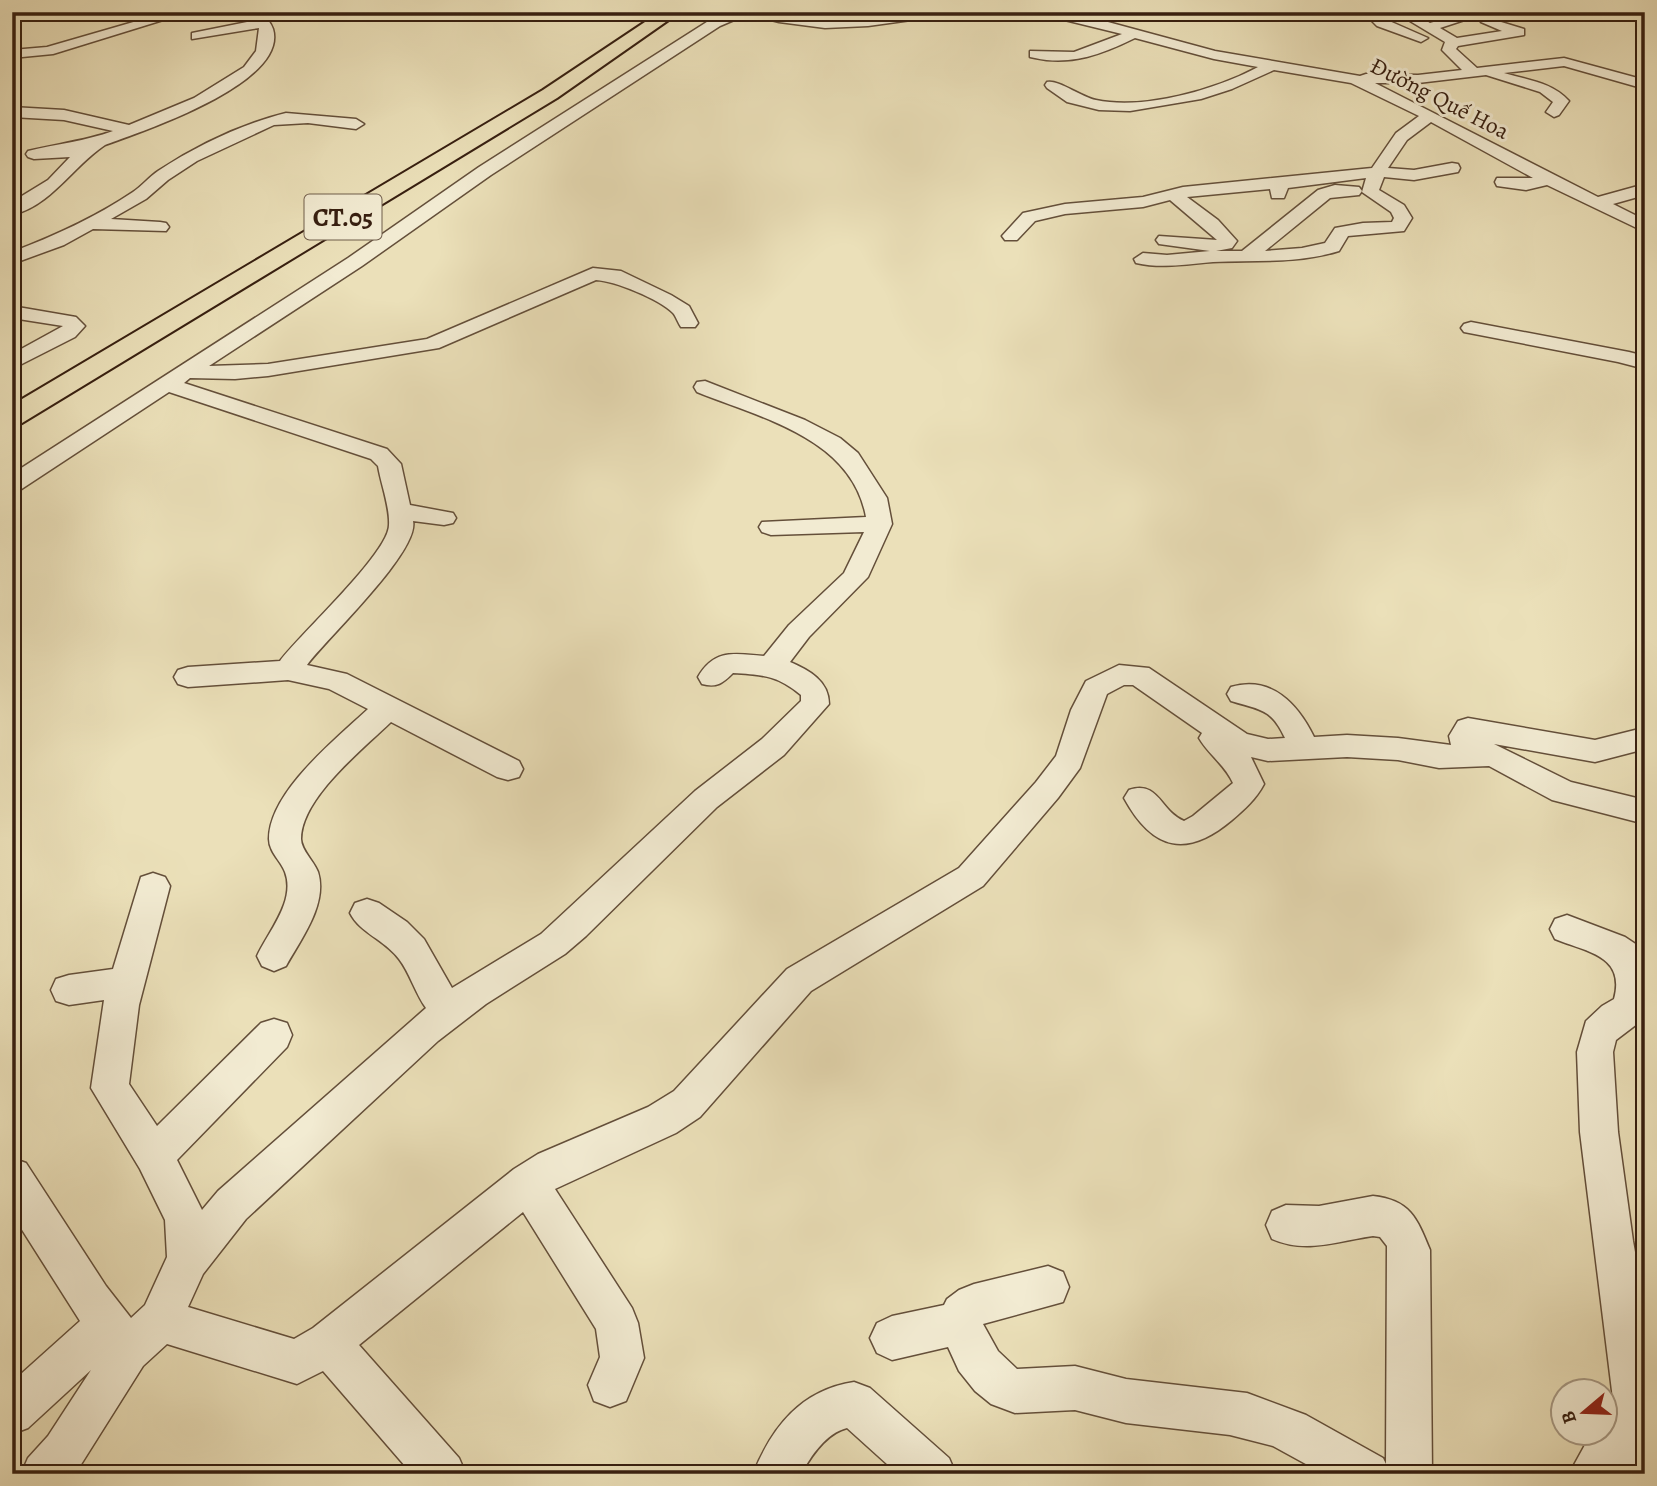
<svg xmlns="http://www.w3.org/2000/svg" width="1657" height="1486" font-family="Alegreya,serif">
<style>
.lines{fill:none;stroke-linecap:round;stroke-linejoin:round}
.minor-casing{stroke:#644f3a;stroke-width:3}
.highway-casing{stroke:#371f10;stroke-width:4}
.minor{fill:#f2ebd2;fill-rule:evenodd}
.highway{fill:#ebe0b9;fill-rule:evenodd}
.labels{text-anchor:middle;stroke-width:6;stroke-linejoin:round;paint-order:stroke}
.far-street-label{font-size:23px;fill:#371f10;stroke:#f2ebd2}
.shield{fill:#f2ebd2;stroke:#6f5c4a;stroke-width:2}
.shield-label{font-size:26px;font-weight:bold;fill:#371f10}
</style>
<rect width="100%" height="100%" fill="#ebe0b9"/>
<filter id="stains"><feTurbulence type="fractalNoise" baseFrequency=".00286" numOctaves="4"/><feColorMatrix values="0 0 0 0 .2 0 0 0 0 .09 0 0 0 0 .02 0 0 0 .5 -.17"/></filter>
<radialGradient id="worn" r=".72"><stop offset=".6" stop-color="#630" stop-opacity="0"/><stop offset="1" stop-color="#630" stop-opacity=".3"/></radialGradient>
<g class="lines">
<defs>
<path id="minor" d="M168,12H189L53,54L12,58V50L47,47Z
M227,12C244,12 266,9 273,29C289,83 141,132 105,145C73,166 51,206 12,215V202L48,180L70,157L34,159L28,157L26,154L28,151C56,144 86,141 113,131L64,120L12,117V107L64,110L129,125L194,98L244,67L256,51L259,28L192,39V33L252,21Z
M730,12H770L825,20L911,12H946L940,16L868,26L825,28L779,22L748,14L720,26L491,175L362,266L209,366L268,364L427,339L593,268L621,271L671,295L689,306L698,323L695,327H681C678,323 676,316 673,313C659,299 615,281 596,280L439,348L268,376L235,379L190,378L184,383L387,449L401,464L410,505L453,513L456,518L453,523L444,525L413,521C420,551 327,638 307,665L347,674L519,761L523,769L519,777L508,780L497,777L391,722C364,748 301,798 301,839C301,850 314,861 318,872C328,904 301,939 286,966L274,971L262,966L257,956C268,932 296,901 285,872C281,861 269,852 269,839C269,792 336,739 368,709L329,689L288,680L188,687L178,684L174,677L178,670L188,667L280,661C300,634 389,553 389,525C390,507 381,484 378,466L371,459L169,392L20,490L12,492V474L348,258L479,167L710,20Z
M1032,12L1082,15L1215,51L1360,76L1366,74L1418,75L1462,70L1442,50L1445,42L1395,12H1411L1430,23L1468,12H1489L1440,28L1457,38L1502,31L1481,22L1488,18L1524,29V35L1458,46L1456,49L1477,68L1564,58L1645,80V89L1564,66L1504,73C1527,80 1552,82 1569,101L1559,115L1554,117L1546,112L1553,102L1540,92L1486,75L1418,83H1375L1598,197L1645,184V195L1613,204L1645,220V232L1547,185L1526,190L1497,186L1495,182L1497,178H1533L1431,122L1407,140L1388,168L1414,170L1452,163L1458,164L1460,168L1458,172L1414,180L1384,177L1379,190L1404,205L1412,218L1404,231L1348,236L1339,251C1297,264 1256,260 1213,262C1187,264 1162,269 1136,263L1134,259L1143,253L1167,255L1210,251L1159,244L1156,240L1159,236L1217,240L1170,200L1143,207L1065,214L1035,221L1017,240H1005L1002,236L1023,213L1065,204L1143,197L1183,187L1372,168L1396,133L1419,116L1351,83L1274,70L1232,89L1201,99L1130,111L1099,110L1067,102L1047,88L1045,85L1047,82C1058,79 1081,97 1096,100C1144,110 1215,90 1258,67L1214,59L1135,38C1103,54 1071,66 1035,58L1030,57V51L1074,52L1122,34ZM1366,178L1362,192L1391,212L1394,218L1392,222L1363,223L1335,228L1325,243L1302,248L1265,251L1330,198L1359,195L1362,191L1359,187L1335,185L1318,190L1242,251H1216L1232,248L1237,241L1218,220L1187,197L1270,189L1272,198H1284L1288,188Z
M1363,12H1377L1387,20L1428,38L1421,42L1377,26Z
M286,113L356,119L364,124L356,129L308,123L274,125L197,161L168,180L146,199L111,219L160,222L166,223L169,227L166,231L93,229L64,245L12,264V252C54,236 96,217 133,192C142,186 149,177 158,171C196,146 242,124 286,113Z
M12,306L76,317L85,326L75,337L12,369V354L63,326L12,318Z
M1471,322L1629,352L1645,356V369L1618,362L1464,332L1461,328L1464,324Z
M705,381L805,420L840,438L858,453L887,498L892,524L868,577L809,637L790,662C809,670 829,681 829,704L784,755L717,807L586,936L565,954L486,1004L438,1041L246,1219L203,1274L188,1307L294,1339L313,1328L514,1169L538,1154L648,1107L674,1091L787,969L959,868L1036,782L1056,756L1071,710L1086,681L1119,665L1149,668L1247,734L1268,739L1285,738C1271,708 1260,710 1231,701L1227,694L1231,687C1271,675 1298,704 1314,737L1347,735L1398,738L1451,745L1449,736L1458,721L1468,718L1595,740L1643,728L1645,749L1595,762L1494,744L1571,782L1645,800V824L1552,800L1489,766L1439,768L1398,760L1347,757L1268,761L1251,757L1264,784C1256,799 1245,809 1232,820C1187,858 1153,851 1124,798L1129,790C1159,780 1160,811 1184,821L1193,816L1233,783C1225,765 1209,755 1199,738L1202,733L1133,685H1124L1107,694L1080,768L1058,798L983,886L811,991L700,1117L676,1133L555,1189L632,1308L638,1323L644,1358L626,1401L610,1407L594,1401L588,1385L600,1357L596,1329L523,1212L359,1345L459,1458L466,1474H412L323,1371L297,1384L167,1344L143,1366L75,1474H21L28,1458L48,1436L91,1370L28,1428L12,1434V1382L80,1321L12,1214V1158L26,1163L106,1286L131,1318L145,1305L167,1257L165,1220L140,1169L91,1088L104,1000L69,1005L56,1001L51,990L56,979L69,975L113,969L141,877L153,873L165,877L170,886L139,1005L129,1084L157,1126L261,1023L274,1019L287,1023L292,1035L287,1047L177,1160L202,1210L218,1191L426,1008C415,993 410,973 399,959C385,940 360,933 350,913L355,903L367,899L379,903L407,922L424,939L452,988L541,934L695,791L762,739L801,701V695C777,675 763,675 733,673C723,683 717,688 702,684L698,677C715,648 735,654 764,656L789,625L844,573L864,532L771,535L762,532L759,527L762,522L866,517C852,438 761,418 697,392L694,387L697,382Z
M1567,915L1625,937L1637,945L1645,959V1012L1641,1021L1616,1040L1613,1052L1618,1132L1633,1241L1645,1307V1431L1639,1441L1645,1445V1474H1569L1591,1434H1604V1413L1613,1399L1580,1132L1577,1052L1586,1021L1602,1006L1614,999C1626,955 1586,952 1555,939L1550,929L1555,919Z
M1373,1196C1410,1200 1417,1218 1430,1250L1432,1474H1324L1273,1446L1230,1435L1126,1423L1075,1410L1015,1413L991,1404L975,1391L959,1371L948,1347L892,1360L877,1353L870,1338L877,1323L892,1316L944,1305L947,1299L959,1290L974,1284L1048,1266L1063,1272L1069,1287L1063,1302L983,1324L998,1351L1017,1369L1075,1366L1126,1379L1247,1393L1306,1415L1383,1458L1386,1464L1387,1246L1380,1237L1373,1236C1338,1241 1306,1254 1272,1239L1266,1225L1272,1211L1286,1205L1319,1206Z
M854,1382L870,1388L949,1458L956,1474H898L847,1428C826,1433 811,1456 801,1474H753C772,1427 801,1390 854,1382Z"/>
<path id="highway" d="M660,12H680L557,98L22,423L12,426V405L543,90Z"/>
</defs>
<!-- minor casing -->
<use href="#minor" class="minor-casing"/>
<!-- highway casing -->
<use href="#highway" class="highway-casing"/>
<!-- minor -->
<use href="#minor" class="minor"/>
<!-- highway -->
<use href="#highway" class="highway"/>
</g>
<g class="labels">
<!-- far-street labels -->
<g class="far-street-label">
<text transform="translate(1440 98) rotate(27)" y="8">Đường Quế Hoa</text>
</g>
<!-- shield labels -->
<rect class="shield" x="304.5" y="194.5" width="77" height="45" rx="5"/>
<g class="shield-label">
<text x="343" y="226">CT.05</text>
</g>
</g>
<!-- margin -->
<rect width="1657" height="1486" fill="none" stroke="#ebe0b9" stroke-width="42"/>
<rect x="14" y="14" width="1629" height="1458" fill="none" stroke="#371f10" stroke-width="3.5"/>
<rect x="21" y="21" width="1615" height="1444" fill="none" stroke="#371f10" stroke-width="2"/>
<!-- north arrow -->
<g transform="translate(1584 1412) rotate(251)"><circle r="33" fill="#f2ebd2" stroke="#a79984" stroke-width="2"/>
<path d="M0-5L12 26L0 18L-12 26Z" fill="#8f2418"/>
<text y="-10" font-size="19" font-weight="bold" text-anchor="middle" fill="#371f10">B</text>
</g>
<rect width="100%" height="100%" filter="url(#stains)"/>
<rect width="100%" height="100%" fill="url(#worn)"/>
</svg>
